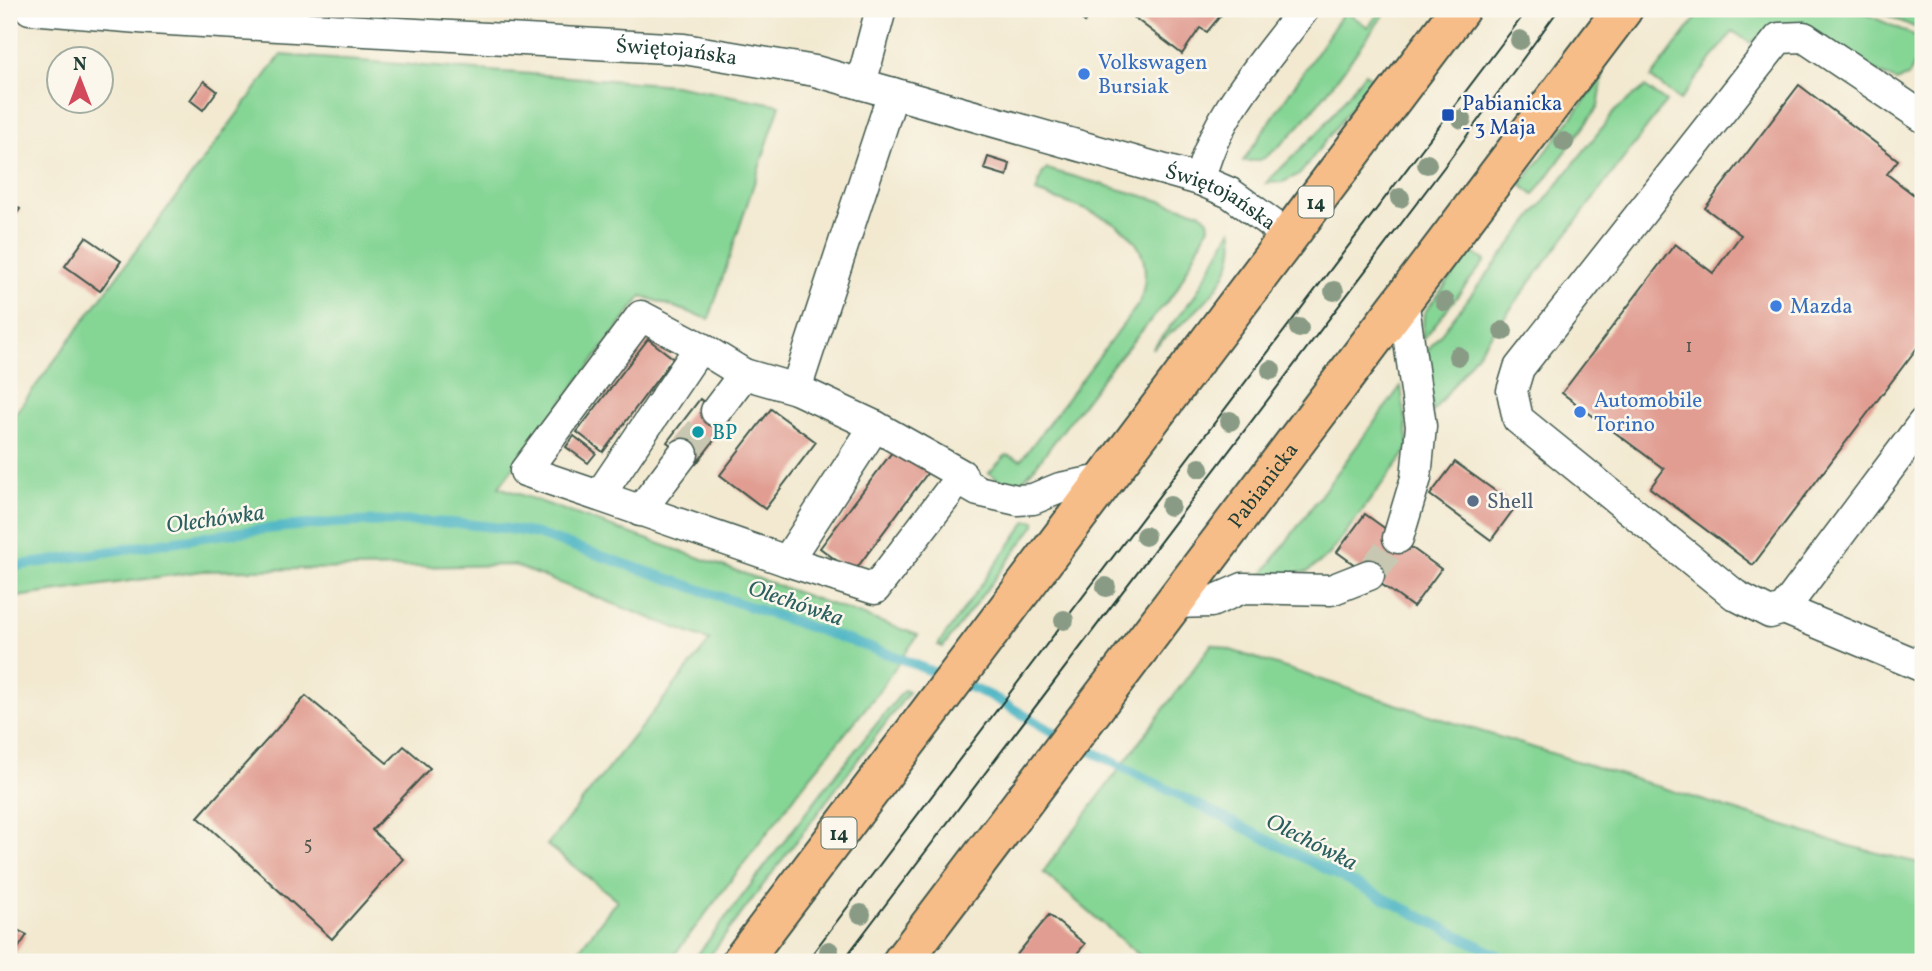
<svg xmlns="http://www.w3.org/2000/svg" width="1932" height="971" font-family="Vollkorn,serif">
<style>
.green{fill:#85d595;stroke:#528964;stroke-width:2}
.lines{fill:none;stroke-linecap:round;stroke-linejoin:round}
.stream{stroke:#45b2c2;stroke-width:10}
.building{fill:#e19d92}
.minor-tunnel{stroke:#c8c7b1;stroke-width:30;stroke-dasharray:30 15;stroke-linecap:butt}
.minor-casing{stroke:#3f574b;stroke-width:33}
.major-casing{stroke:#3f574b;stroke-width:42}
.minor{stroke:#fff;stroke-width:30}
.major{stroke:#f7bd88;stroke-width:38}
.tram{stroke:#1f3d34;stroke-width:2}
.tree{fill:#899b85}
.shop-dot{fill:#3f7fe0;stroke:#fbf7ec;stroke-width:2.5}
.transit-dot{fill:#1a4fb4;stroke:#fbf7ec;stroke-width:2.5}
.culture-dot{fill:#0f9aa8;stroke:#fbf7ec;stroke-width:2.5}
.service-dot{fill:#5c6f8a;stroke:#fbf7ec;stroke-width:2.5}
.labels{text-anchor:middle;stroke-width:5;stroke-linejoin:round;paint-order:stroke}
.number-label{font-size:18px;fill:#50554c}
.shield{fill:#fbf7ec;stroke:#61756b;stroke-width:2}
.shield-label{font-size:19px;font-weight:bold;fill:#1f3d34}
.street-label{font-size:21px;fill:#1f3d34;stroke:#fbf7ec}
.shop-label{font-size:21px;fill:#366cbe;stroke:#fbf7ec;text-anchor:start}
.transit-label{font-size:21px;fill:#164399;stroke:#fbf7ec;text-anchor:start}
.culture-label{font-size:21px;fill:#0d838f;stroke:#fbf7ec;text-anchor:start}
.service-label{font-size:21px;fill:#4e5e75;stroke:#fbf7ec;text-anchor:start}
.water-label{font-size:23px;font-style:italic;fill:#2a605f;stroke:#fbf7ec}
</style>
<rect width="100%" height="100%" fill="#fbf7ec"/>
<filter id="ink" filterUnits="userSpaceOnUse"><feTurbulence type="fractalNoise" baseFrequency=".0143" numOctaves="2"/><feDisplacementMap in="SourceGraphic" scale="14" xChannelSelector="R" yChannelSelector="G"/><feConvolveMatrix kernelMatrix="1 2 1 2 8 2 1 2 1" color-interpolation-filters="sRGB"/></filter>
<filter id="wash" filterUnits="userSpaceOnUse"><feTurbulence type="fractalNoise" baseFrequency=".00686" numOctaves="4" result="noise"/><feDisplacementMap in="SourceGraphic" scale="28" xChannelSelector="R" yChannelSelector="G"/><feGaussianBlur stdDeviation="1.57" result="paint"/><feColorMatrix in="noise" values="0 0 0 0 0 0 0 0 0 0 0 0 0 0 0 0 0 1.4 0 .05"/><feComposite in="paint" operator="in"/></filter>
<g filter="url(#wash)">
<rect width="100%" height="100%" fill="#f2e9d0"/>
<!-- green -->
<path class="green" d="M1382,9L1386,12C1357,50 1302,134 1264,158C1257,162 1250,161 1243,161L1345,11L1368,27Z
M1703,9H1854L1923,39V48L1908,77L1896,81L1779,25L1750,43L1733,31L1680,100L1651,78Z
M1873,9H1901L1923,18V31Z
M281,55L674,85L780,105L709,319L642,296L499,487L918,635L873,699L808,779L669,962H570L617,900L547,845L710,641L513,565L202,571L9,598V422Z
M1365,73L1373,79L1300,174L1283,182L1266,183L1322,128Z
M1603,76L1598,107L1534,195L1521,185Z
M1645,87L1666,102L1433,412L1424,355L1616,110Z
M1047,169L1200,212L1208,220L1209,226L1176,291L1111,367L1034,468L1020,483H1004L989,473L1006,455L1021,460L1140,302C1165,225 1092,213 1036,192L1042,174Z
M1232,229C1244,279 1186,320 1152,349L1194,297Z
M1471,251L1485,261L1422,341L1424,313Z
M1401,386L1409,447L1404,455L1328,556L1307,572L1262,575Z
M1027,521H1035V525L943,647L938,645Z
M1212,644L1448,721L1849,846L1923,864V962H1147L1043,872Z
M904,690L909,692L705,962H692L824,789Z"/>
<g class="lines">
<!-- stream -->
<path class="stream" d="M9,567C182,542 362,500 537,534L897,657L945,677
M962,684L991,696L1063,738
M1077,744L1511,962"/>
</g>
<g id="blocks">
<!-- building -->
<path class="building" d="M1069,9H1096L1085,22Z
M1123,9H1226L1207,32L1200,28L1182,54Z
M204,81L217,91L203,110L190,100Z
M1799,85L1898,160L1887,174L1923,202V340L1753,565L1650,488L1664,469L1562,393L1675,244L1713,273L1741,235L1705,208Z
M988,157L1010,164L1007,176L984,169Z
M9,201L20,209L9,225Z
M86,237L121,261L100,291L65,266Z
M648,339L673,358L603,452L577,432Z
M700,399L729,421L696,464L667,442Z
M771,409L816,442L765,509L720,475Z
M574,436L596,453L588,463L566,447Z
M896,447L929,471L853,573L820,548Z
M1455,462L1516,506L1491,540L1430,495Z
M1365,514L1441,569L1413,607L1337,552Z
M306,696L387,763L404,746L430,768L372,830L403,859L332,939L198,817Z
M1049,915L1085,944L1070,962H1011Z
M9,926L27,935L9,962Z"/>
</g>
</g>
<g filter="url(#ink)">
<use href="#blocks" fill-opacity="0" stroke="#3f574b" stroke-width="2"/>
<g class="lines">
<!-- minor-tunnel -->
<path class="minor-tunnel" d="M683,454L716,411
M1369,575L1398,538"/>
<defs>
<g id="minor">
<path id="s1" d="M30,9L151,19L684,49L815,71L1200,180L1230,193L1290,237"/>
<path d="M861,84L881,9"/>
<path d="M1923,117L1804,37L1779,38L1519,368L1512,391L1518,419L1735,595L1770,613L1784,609L1923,423"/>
<path d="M1200,180C1214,115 1265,62 1304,9"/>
<path d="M796,389L893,93"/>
<path d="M716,411L744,374"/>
<path d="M959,480L978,491L1017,500L1033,499L1060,488L1107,479"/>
<path d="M599,496L525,471L641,316L700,347L599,496L787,561L875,426L796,389L744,374L700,347"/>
<path d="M640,511L683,454"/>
<path d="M1398,538L1416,478L1421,426L1403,299"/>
<path d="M787,561L875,589L962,475L875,426"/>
<path d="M1174,603L1211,602L1243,588L1331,590L1369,575"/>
<path d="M1784,609L1923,667"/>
</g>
<g id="major">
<path d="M741,962L1460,9"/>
<path id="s2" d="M902,962L1623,9"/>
</g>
</defs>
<!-- minor casing -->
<use href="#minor" class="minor-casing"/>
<!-- major casing -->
<use href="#major" class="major-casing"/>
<!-- minor -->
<use href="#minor" class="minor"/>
<!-- major -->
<use href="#major" class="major"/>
<!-- tram -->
<path class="tram" d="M806,962L1528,9
M842,962L1444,167L1559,9"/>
</g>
<!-- trees -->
<g class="tree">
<circle cx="1520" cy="40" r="10"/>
<circle cx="1462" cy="119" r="10"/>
<circle cx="1564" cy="142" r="10"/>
<circle cx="1427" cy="164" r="10"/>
<circle cx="1400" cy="198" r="10"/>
<circle cx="1334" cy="291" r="10"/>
<circle cx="1445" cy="302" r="10"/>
<circle cx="1299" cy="328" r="10"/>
<circle cx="1503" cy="331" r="10"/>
<circle cx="1458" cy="356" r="10"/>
<circle cx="1271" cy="370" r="10"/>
<circle cx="1230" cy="421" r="10"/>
<circle cx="1200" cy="468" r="10"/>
<circle cx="1170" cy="506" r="10"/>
<circle cx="1145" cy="536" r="10"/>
<circle cx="1106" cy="587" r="10"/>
<circle cx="1064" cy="620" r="10"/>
<circle cx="861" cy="914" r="10"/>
<circle cx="829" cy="951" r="10"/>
</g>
</g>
<!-- markers -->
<g class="shop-dot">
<circle cx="1084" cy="74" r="7"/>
<circle cx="1776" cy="306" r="7"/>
<circle cx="1580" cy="412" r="7"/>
</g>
<rect class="transit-dot" x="1441" y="108" width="14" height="14" rx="3.5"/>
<circle class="culture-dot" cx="698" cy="432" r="7"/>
<circle class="service-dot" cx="1473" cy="501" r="7"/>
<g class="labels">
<!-- number labels -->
<g class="number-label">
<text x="1689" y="352">1</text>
<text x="308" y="850">5</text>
</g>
<!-- shield labels -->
<g class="shield">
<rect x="1298.5" y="186.5" width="35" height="31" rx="5"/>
<rect x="821.5" y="817.5" width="35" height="31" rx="5"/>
</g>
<g class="shield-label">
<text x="1316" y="209">14</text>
<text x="839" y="840">14</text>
</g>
<!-- street labels -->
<g class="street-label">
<text dy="7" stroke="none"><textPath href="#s1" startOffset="648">Świętojańska</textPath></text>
<text dy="7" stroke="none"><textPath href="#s1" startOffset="1214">Świętojańska</textPath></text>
<text dy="7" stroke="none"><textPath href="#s2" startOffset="598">Pabianicka</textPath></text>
</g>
<!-- shop labels -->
<g class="shop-label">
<text x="1098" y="69">Volkswagen<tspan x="1098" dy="24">Bursiak</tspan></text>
<text x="1790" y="313">Mazda</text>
<text x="1594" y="407">Automobile<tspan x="1594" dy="24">Torino</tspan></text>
</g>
<!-- transit labels -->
<g class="transit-label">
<text x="1462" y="110">Pabianicka<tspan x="1462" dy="24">- 3 Maja</tspan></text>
</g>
<!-- culture labels -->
<g class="culture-label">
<text x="712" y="439">BP</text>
</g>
<!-- service labels -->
<g class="service-label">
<text x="1487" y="508">Shell</text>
</g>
<!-- water labels -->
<g class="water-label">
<text transform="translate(215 518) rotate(-8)" y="8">Olechówka</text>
<text transform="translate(796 602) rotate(19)" y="8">Olechówka</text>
<text transform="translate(1312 841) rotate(27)" y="8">Olechówka</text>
</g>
</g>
<!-- margin -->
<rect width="1932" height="971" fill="none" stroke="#fbf7ec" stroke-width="35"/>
<!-- north arrow -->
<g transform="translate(80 80)"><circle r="33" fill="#fbf7ec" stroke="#a3ada2" stroke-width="2"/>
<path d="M0-5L12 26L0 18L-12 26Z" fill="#d1495b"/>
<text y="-10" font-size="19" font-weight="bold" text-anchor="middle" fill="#1f3d34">N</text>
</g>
</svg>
